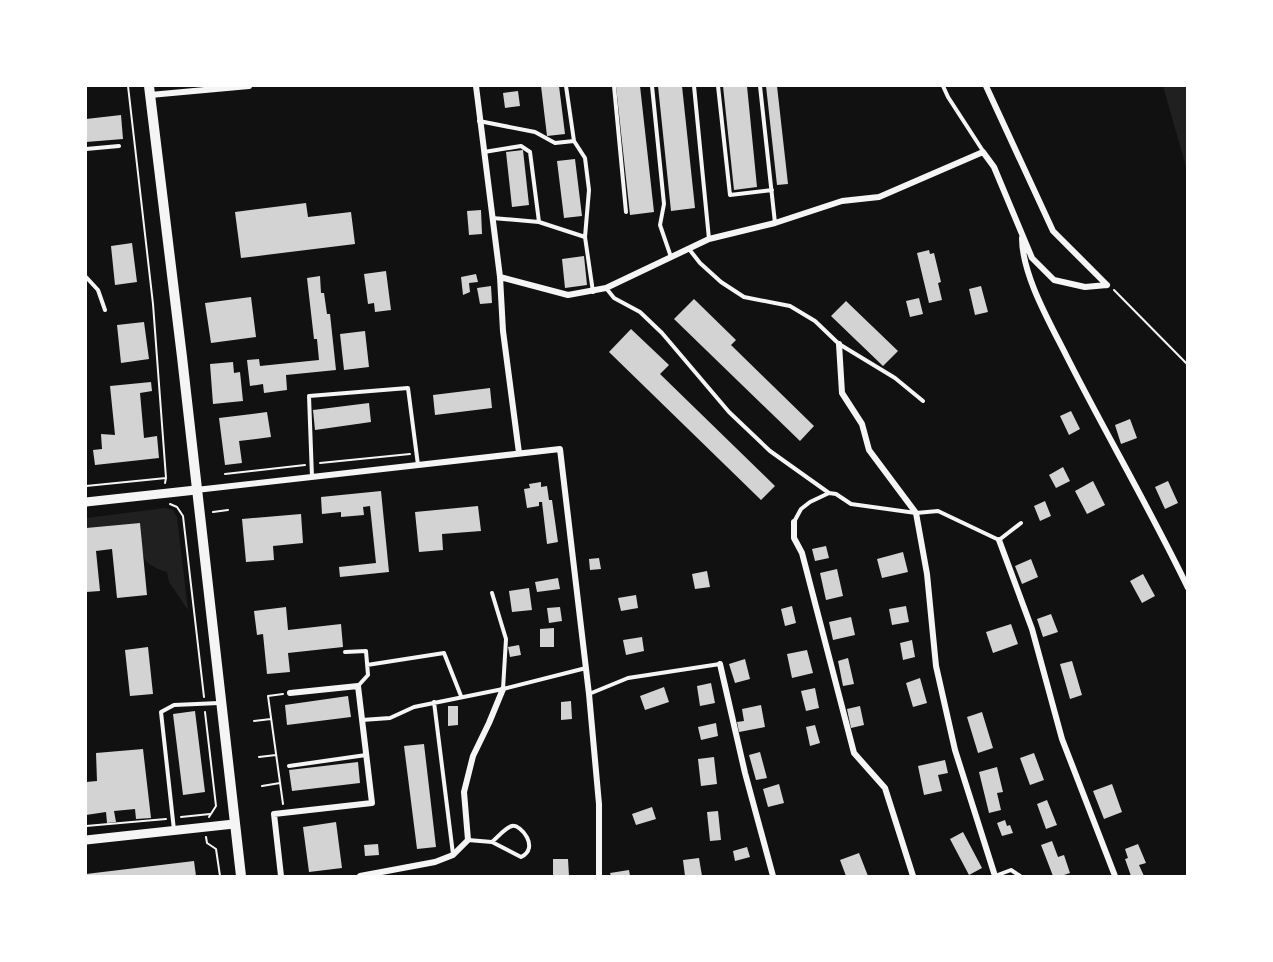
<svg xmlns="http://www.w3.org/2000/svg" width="1273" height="962" font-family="Raleway,sans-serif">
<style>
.green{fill:#202020}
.building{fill:#d3d3d3}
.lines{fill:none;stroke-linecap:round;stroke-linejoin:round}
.path{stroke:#f5f5f5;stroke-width:2}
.service{stroke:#f5f5f5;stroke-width:4}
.minor{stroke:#f5f5f5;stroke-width:6}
.tertiary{stroke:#f5f5f5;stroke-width:9}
.secondary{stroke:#f5f5f5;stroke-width:10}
</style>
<rect width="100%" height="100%" fill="#111"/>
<!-- green -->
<path class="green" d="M1163,86H1187V170Z
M165,508L173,510L177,517L188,610L169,582L167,572C136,563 143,551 140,523L86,528V518Z"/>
<!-- building -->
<path class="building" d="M541,86H559L565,134L547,136Z
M616,86H640L654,212L630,215Z
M658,86H682L695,208L671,211Z
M723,86H747L757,187L734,190Z
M766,86H777L788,184L777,185Z
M518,91L520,106L505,108L503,93Z
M121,115L123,139L86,142V119Z
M523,150L529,205L512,207L506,152Z
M575,159L582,216L564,218L557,161Z
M306,203L308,217L351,212L355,244L241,258L235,212Z
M481,210L482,234L469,235L467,211Z
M132,243L137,282L115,285L111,246Z
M929,250L930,254L934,253L941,282L938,283L942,300L929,303L917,253Z
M584,256L587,285L565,288L562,259Z
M386,271L391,310L375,312L374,303L368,304L364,274Z
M476,274L478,282L469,283L470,292L463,295L461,277Z
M320,276L321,293H324L327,314H330L336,370L286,375L287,390L264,393L263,384L250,386L247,360L259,359L260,366L319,360L317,339H314L307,278Z
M491,286L492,303L480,304L477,288Z
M981,286L988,312L975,315L969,289Z
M251,297L256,337L211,343L205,303Z
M919,298L923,314L910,317L906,301Z
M694,299L736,340L731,345L814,426L800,441L674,319Z
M846,301L898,351L883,366L831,316Z
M144,322L149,359L121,363L117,325Z
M631,329L669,365L660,374L775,486L761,500L609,352Z
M365,331L369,367L344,370L340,334Z
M233,362L234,373L240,372L243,401L213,404L210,364Z
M151,382L152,391L140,393L144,438L157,436L159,458L95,465L93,450L102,449L101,434L115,435L110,386Z
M490,388L492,408L435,415L433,395Z
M369,403L371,422L315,430L313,410Z
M1071,411L1080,429L1069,435L1060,416Z
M267,412L271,437L239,441L242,463L225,465L219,418Z
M1130,419L1137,438L1121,444L1115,425Z
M1063,467L1070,481L1056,488L1049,475Z
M1093,481L1105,505L1087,514L1075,491Z
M1168,481L1178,503L1165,509L1155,487Z
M541,482V487L547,486L549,500H552L558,542L547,544L542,502H539V506L527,508L524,489L530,488L529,484Z
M381,491L389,572L340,577L339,567L376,563L370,506L363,507L364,515L341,517V512L322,514L321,497Z
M1045,501L1051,516L1040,521L1034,506Z
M478,506L481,531L442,534L443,550L419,552L415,512Z
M301,514L303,543L273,546L274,560L246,562L242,519Z
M140,523L147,595L117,598L112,549L96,551L100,591L86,592V528Z
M826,546L829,558L815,561L812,549Z
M903,552L908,572L882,578L877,559Z
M599,558L601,569L590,570L589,559Z
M1031,559L1038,577L1022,584L1015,566Z
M837,569L843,596L826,600L820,573Z
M707,571L710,587L695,589L692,574Z
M1143,574L1155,596L1142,603L1130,581Z
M558,578L560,589L537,592L535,582Z
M529,588L532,610L512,612L509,591Z
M636,595L638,608L621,611L618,598Z
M792,606L796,623L785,626L781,609Z
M906,606L909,622L892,625L889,609Z
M286,607L288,630L341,624L343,647L288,653L290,672L267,674L263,634L257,635L254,611Z
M560,607L562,621L549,623L547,608Z
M1051,614L1058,632L1043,637L1037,619Z
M851,617L855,635L833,640L829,622Z
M1011,624L1018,644L993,653L986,632Z
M554,628V647H540V629Z
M642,637L644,651L626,655L623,640Z
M912,640L915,657L903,660L900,643Z
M519,645L521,655L510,657L508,647Z
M148,647L153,694L130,696L125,650Z
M807,650L813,673L792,678L787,654Z
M848,658L854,684L843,686L838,661Z
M745,659L750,679L735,683L729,664Z
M1072,661L1082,695L1070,699L1060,664Z
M920,678L927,703L913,707L906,683Z
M711,683L715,703L700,706L697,686Z
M664,687L669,702L645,710L640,696Z
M815,688L819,708L806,711L801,691Z
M348,696L351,717L287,725L285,705Z
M571,701L572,719L561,720V702Z
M761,705L765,727L739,732L737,722L744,721L742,709Z
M448,706H458V725L448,726Z
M860,706L864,725L851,728L847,709Z
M195,711L205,792L183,795L173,714Z
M982,712L993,748L978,753L967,717Z
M716,723L718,736L701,740L698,727Z
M815,725L820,743L810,746L806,727Z
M424,744L436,847L417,849L404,746Z
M143,749L151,818L136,819L135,809L114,811L116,822L107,823L106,812L86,815V782L97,781L96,753Z
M760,752L767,778L756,780L749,755Z
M1034,753L1044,780L1030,785L1020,758Z
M714,757L717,784L701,786L698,759Z
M945,760L948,773L938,775L942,791L924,795L918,766Z
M358,762L360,783L292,791L289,770Z
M997,767L1003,792L997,793L1001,810L989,813L979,772Z
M779,784L784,803L768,807L763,789Z
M1112,784L1122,812L1104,819L1093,791Z
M1047,800L1057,825L1046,829L1037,804Z
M652,807L656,819L636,825L632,814Z
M718,811L721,840L710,841L707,812Z
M1005,820L1007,826L1010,825L1013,833L1002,836L997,823Z
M336,822L342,868L309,872L303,827Z
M963,832L982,868L969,875L950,839Z
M1052,841L1058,857L1064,855L1070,873L1061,876H1053L1041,845Z
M378,844L379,855L365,856L364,845Z
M1138,844L1146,863L1139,865L1144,876H1131L1125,859L1128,858L1125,849Z
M747,847L750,857L735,861L733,851Z
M859,853L868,876H846L840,860Z
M699,858L702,876H685L683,860Z
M553,859H568L569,876H553Z
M194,861L196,876H86V874Z
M629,870L630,876H611L610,873Z"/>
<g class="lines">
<!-- path -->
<path class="path" d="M128,86L153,304L166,478L165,483
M1114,290L1188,365
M320,463L410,454
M225,474L305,465
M86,486L166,478
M170,504L177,507L183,516L204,697
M213,512L228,510
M283,694L268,696L283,804
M205,712L216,806L209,817
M254,721L271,719
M259,757L276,755
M262,786L280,783
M181,817L210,814
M86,826L166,819
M206,837L207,843L216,849L220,876"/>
<!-- service -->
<path class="service" d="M566,86L574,141L585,158L589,190L585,237L593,292
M614,86L626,212
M652,86L664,204L660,225L671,257
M694,86L709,239
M718,86L730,195L772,190
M760,86L775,223
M943,86L948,97L983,151
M479,121L535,132L555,143L574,141
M86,149L119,146
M484,152L521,146L530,152L539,222
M492,218L539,222L585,237
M689,249L700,263L721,282L744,297L790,306L815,321L839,344L895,378L923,401
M86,277L98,290L105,310
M606,288L614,298L640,312L662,333L729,412L770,451L829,493
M312,477L309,396L408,388L418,465
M794,522L801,509L810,502L829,493L836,494L851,504L916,513L938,511L999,540L1021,523
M492,593L506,639L503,689
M345,652L366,651L368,675L358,686
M367,665L444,653L461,696
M589,694L628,678L720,664
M434,702L453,854
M362,720L390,718L414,707L503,689L586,668
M289,766L366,755
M174,830L161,712L174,705L219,703
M468,840L492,842L521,857C540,848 521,824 512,826C505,828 498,837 492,842
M995,876L1011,870L1020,876"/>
<!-- minor -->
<path class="minor" d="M476,86L500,277L503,331L519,453
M986,86L1053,231L1107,285
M150,95L249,86
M1022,238C1022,275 1050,323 1067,357C1106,434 1150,509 1188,588
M500,277L568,295L606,288L709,239L775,223L842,201L879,197L983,152L994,167L1032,258L1054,280L1085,287L1107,285
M839,344L842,393L862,424L869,450L916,513L927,574L936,666L955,750L995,876
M196,490L560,449L589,694L599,804V876
M794,522V538L802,553L854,753L885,788L913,876
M999,540L1032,629L1062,739L1115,876
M720,664L745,773L773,876
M281,876L274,814L372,803L358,686L290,693
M360,876L435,862L453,855L468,840L464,792L473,756L489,723L503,689"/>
<!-- tertiary -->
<path class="tertiary" d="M86,502L196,490
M86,840L234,824"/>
<!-- secondary -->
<path class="secondary" d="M149,86L182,357L241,876"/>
</g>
<!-- border -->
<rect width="1273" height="962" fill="none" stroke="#ffffff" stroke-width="174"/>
</svg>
